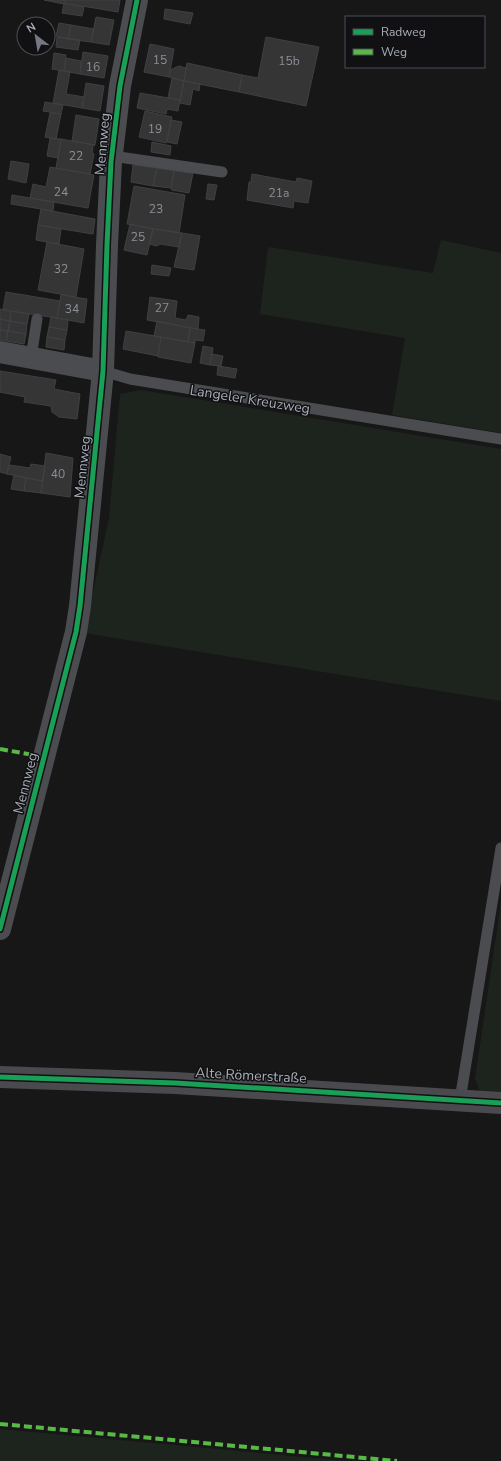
<svg xmlns="http://www.w3.org/2000/svg" width="501" height="1461" font-family="'Nunito Sans',sans-serif">
<style>
.green{fill:#1d241e}
.building{fill:#353536;stroke:#3f4043}
.lines{fill:none;stroke-linecap:round;stroke-linejoin:round}
.lane{stroke:#4b4c50;stroke-width:11}
.street{stroke:#4b4c50;stroke-width:22}
.secondary{stroke:#4a4a4e;stroke-width:22}
.quiet{stroke:#58b947;stroke-width:4;stroke-dasharray:8 4;stroke-linecap:butt}
.cycleway-casing{stroke:#111113;stroke-width:8}
.cycleway{stroke:#1a9f57;stroke-width:5}
.labels{text-anchor:middle;stroke-width:3;stroke-linejoin:round;paint-order:stroke}
.number-label{font-size:12px;fill:#8b8f98}
.street-label{font-size:14px;fill:#a8adb8;stroke:#111113}
</style>
<rect width="100%" height="100%" fill="#171717"/>
<!-- green -->
<path class="green" d="M441,240L501,253V433L392,415L405,338L260,314L268,247L433,273Z
M141,390L501,449V701L84,633L109,518L120,394Z
M501,902V1093L480,1092L475,1079Z
M0,1429L347,1461H0Z"/>
<!-- building -->
<path class="building" d="M44,0H65L64,4Z
M65,0H120L118,12L64,3Z
M64,4L84,7L82,16L62,13Z
M165,9L193,13L190,24L164,19Z
M96,17L114,20L109,45L91,42Z
M59,23L71,25L68,39L56,36Z
M71,25L94,29L91,42L68,39Z
M57,37L80,40L78,50L56,47Z
M266,37L319,47L306,106L239,92L242,75L258,78Z
M150,44L174,49L169,77L144,72Z
M83,52L108,56L104,78L80,74Z
M54,53L66,55L64,71L52,69Z
M66,58L81,61L80,74L64,71Z
M187,63L242,75L239,92L184,81Z
M179,66L186,68L184,81L169,77L170,70Z
M59,70L70,72L66,94L84,97L82,108L53,103Z
M172,78L184,81L180,100L168,98Z
M184,81L200,84L199,91L193,89L190,105L180,103Z
M86,83L104,86L100,111L82,108Z
M140,93L180,100L178,111L167,109L166,114L137,108Z
M45,102L63,105L61,114L43,111Z
M145,111L172,117L166,143L139,137Z
M50,113L61,114L56,139L45,137Z
M76,115L99,119L95,145L72,141Z
M171,120L182,122L177,144L167,142Z
M50,138L61,139L58,158L47,156Z
M61,139L95,145L93,146L92,153L94,154L90,174L56,168Z
M152,142L171,146L170,155L151,152Z
M11,161L29,164L26,183L8,179Z
M133,165L157,168L153,186L131,182Z
M50,167L94,175L88,208L30,198L33,184L46,187Z
M157,168L174,171L171,188L153,186Z
M174,171L193,173L189,193L172,190L171,188Z
M252,174L296,182L297,178L312,181L308,203L294,201L293,208L247,200L249,182H251Z
M208,184L217,185L214,200L206,199Z
M134,186L185,195L179,233L127,224Z
M12,195L54,202L53,211L11,204Z
M41,209L95,219L93,234L38,225Z
M130,224L153,229L147,255L124,250Z
M38,225L61,229L59,244L36,240Z
M153,229L182,233L179,247L160,244L157,246L149,244Z
M182,233L200,236L194,270L174,267Z
M47,242L84,249L76,297L38,290Z
M152,265L171,268L169,276L151,274Z
M6,292L60,301L57,318L3,310Z
M61,295L87,299L84,323L57,318Z
M150,297L177,301L175,318L186,320L188,315L199,317L198,329L147,320Z
M0,309L11,311L10,321L0,319Z
M11,311L29,314L27,324L10,321Z
M51,317L68,320L67,330L49,327Z
M0,319L10,321L8,331L0,330Z
M10,321L27,324L26,334L8,331Z
M157,321L190,328L188,342L154,336Z
M49,327L67,330L65,340L47,337Z
M190,328L205,330L203,341L195,340V343L188,342Z
M0,330L8,331L6,341L0,340Z
M8,331L26,334L24,344L6,341Z
M126,331L161,337L158,356L123,349Z
M47,337L65,340L64,350L46,347Z
M161,337L195,343L191,363L158,357Z
M203,346L213,348L210,365L200,363Z
M212,354L223,356L221,366L210,365Z
M218,366L237,369L235,378L217,375Z
M0,371L56,380L54,389L80,394L77,419L59,417L52,412L51,406L24,402L25,397L0,392Z
M46,453L73,458L70,497L41,493Z
M0,454L11,457L7,474L0,472Z
M31,464L45,466L43,481L7,474L9,465L30,468Z
M14,475L26,478L24,491L11,489Z
M26,478L43,481L41,493L24,491Z"/>
<g class="lines">
<!-- lane -->
<path class="lane" d="M112,156L222,172
M31,358L37,319
M103,371L130,379L501,439
M460,1100L501,848"/>
<!-- street -->
<path class="street" d="M0,352L103,371
M0,929L76,632L80,606L103,371L107,245L111,162L120,86L137,0"/>
<!-- secondary -->
<path class="secondary" d="M0,1077L175,1083L501,1103"/>
<!-- quiet -->
<path class="quiet" d="M0,749L44,757
M0,1424L397,1461"/>
<defs>
<path id="cycleway" d="M0,929L76,632L80,606L103,371L107,245L111,162L120,86L137,0
M0,1077L175,1083L501,1103"/>
</defs>
<!-- cycleway casing -->
<use href="#cycleway" class="cycleway-casing"/>
<!-- cycleway -->
<use href="#cycleway" class="cycleway"/>
</g>
<g class="labels">
<!-- number labels -->
<g class="number-label">
<text x="160" y="64">15</text>
<text x="289" y="65">15b</text>
<text x="93" y="71">16</text>
<text x="155" y="133">19</text>
<text x="76" y="160">22</text>
<text x="61" y="196">24</text>
<text x="279" y="197">21a</text>
<text x="156" y="213">23</text>
<text x="138" y="241">25</text>
<text x="61" y="273">32</text>
<text x="162" y="312">27</text>
<text x="72" y="313">34</text>
<text x="58" y="478">40</text>
</g>
<!-- street labels -->
<g class="street-label">
<text transform="translate(102 144) rotate(-85)" y="5">Mennweg</text>
<text transform="translate(250 399) rotate(9)" y="5">Langeler Kreuzweg</text>
<text transform="translate(82 467) rotate(-84)" y="5">Mennweg</text>
<text transform="translate(25 783) rotate(-76)" y="5">Mennweg</text>
<text transform="translate(251 1075) rotate(3)" y="5">Alte Römerstraße</text>
</g>
</g>
<!-- legend -->
<rect x="345" y="16" width="140" height="52" fill="#111113" stroke="#4d4f55"/>
<rect x="353" y="29" width="20" height="6" fill="#1a9f57" stroke="#4d4f55"/>
<text x="381" y="36" font-size="12" fill="#a8adb8">Radweg</text>
<rect x="353" y="49" width="20" height="6" fill="#58b947" stroke="#4d4f55"/>
<text x="381" y="56" font-size="12" fill="#a8adb8">Weg</text>
<!-- north arrow -->
<g transform="translate(36 36) rotate(329)"><circle r="19" fill="#111113" stroke="#4d4f55"/>
<path d="M0-3L7 15L0 10L-7 15Z" fill="#757880"/>
<text y="-6" font-size="11" font-weight="bold" text-anchor="middle" fill="#a8adb8">N</text>
</g>
</svg>
